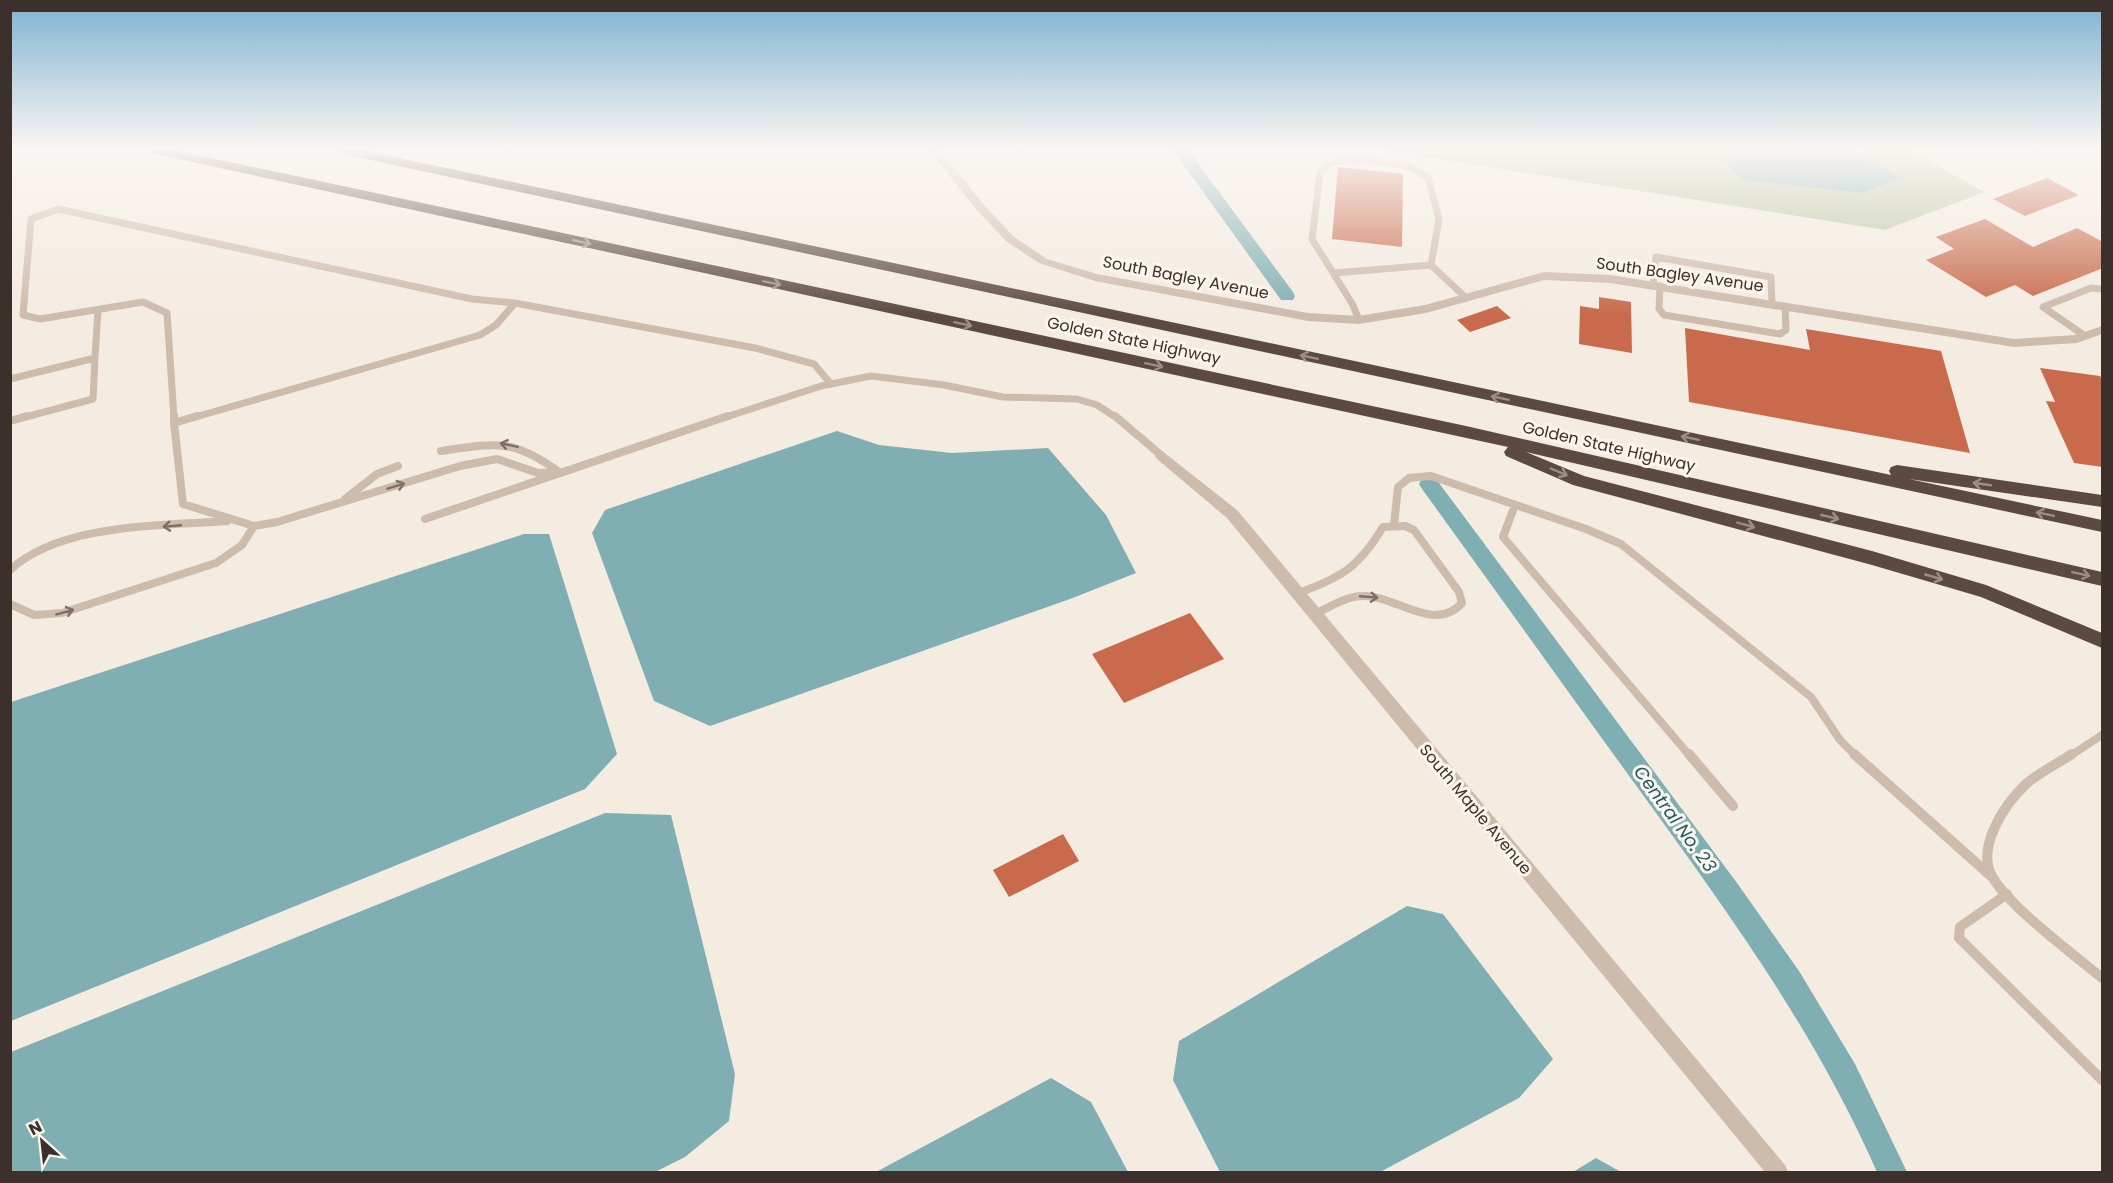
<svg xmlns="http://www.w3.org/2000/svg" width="2113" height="1183" font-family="Poppins,sans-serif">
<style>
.green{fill:#b8c4a0}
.water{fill:#7fafb2}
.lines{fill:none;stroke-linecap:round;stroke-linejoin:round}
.canal{fill:#7fafb2;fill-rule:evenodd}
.building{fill:#c86a4b}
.lane-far2{stroke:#cdbbac;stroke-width:7}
.lane-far1{stroke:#cdbbac;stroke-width:8}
.lane{stroke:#cdbbac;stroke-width:10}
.street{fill:#cdbbac;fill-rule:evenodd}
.highway{fill:#5c4a42;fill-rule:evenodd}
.oneway{stroke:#9c8e87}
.oneway2{stroke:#7d6f65}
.labels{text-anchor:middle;stroke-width:6;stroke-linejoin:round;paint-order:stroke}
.street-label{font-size:16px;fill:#3b302b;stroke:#fbf5ee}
.water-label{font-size:18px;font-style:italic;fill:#1f595e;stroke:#fbf5ee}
</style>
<rect width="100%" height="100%" fill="#f4ebe1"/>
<!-- green -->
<path class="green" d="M1381,150H1910L1984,192L1885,230Z"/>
<!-- water -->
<path class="water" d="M1734,150H1854L1899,178L1864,193L1742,180L1724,160Z
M837,431L879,445L952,453L1048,448L1106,515L1136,573L1070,599L710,726L654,701L592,533L605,510Z
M524,534H549L617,754L585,789L11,1021V702Z
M605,813L671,815L735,1074L729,1121L685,1157L655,1172H11V1052Z
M1407,906L1443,914L1553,1059L1519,1098L1380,1172H1220L1173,1080L1179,1041Z
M1051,1078L1091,1102L1128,1172H876Z
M1596,1158L1621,1172H1573Z"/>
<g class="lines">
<!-- canal -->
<path class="canal" d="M1173,150H1188L1293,292L1295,296L1293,300H1281Z
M1429,477L1436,479L1737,883L1799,971L1855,1064L1907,1172H1877C1817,1035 1730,915 1643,795C1569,693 1496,591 1422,489L1419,484L1422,479Z"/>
</g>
<!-- building -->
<path class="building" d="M1338,167L1403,174L1402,247L1332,239Z
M2047,178L2079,195L2025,216L1993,199Z
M1985,219L2033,247L2077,228L2103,242V268L2033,296L2015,285L1986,297L1926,260L1954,249L1936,237Z
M1599,297L1631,302L1632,353L1579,344L1580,306L1599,309Z
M1497,306L1511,318L1470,332L1457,320Z
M1685,328L1810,350L1806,329L1941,351L1970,453L1689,402Z
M2040,368L2100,376L2103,382V467L2074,463L2046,401L2055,402Z
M1190,613L1224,659L1124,703L1092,654Z
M1063,834L1079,861L1009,897L993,870Z"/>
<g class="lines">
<!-- lane-far2 -->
<path class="lane-far2" d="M1334,273L1431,265
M1653,285L1656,257L1771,277L1772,304
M1660,286L1659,309L1664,315L1780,334L1786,330L1785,306
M515,303L755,348L814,364L831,384
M1359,320L1353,305L1312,239L1320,173L1329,164L1342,160H1366L1407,166L1428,177L1439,219L1431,265L1465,297
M2085,336L2043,307L2091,288L2102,289
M10,379L95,358L98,310
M22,418L93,399L95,358
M174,418L167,313L143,302L40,319L23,315L31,219L58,209L472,299L515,303L496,325L480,335L192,418
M723,418L821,386L871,376L944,385L1003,397L1077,399L1097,405L1117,418"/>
<!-- lane-far1 -->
<path class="lane-far1" d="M174,416V423
M1115,416L1162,456
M10,421L27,416
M174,423L183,504L254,526L277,522L460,466L497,459L538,473L559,472
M174,423L197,416
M441,451C495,443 513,438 559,472
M345,499L377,474L398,466
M1515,505L1503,537L1690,756
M425,519L728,416
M1394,525L1398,487L1409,478L1431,476L1586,529L1621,544L1811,697L1840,740L1856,756
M10,570C61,523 161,526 227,521
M1298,593C1341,578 1359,567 1383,527L1405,526L1414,530L1459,592L1462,603C1434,634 1396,595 1363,596C1346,596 1330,607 1315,614
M10,604L34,615L62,613L216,563L242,545L254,526
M2070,756L2102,735"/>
<!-- lane -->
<path class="lane" d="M1689,754L1733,806
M1854,754L1992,877
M2072,754C2057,764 2038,773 2025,785C2004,805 1975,849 1993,878C2012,909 2072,953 2102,978
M2007,894L1960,927L1959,938L2102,1080"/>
<!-- street -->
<path class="street" d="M929,150H940L984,205L1014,237L1047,259L1097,274L1308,313L1359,316L1425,305L1544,272L1610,275L2014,339L2076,335L2102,326V334L2077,343L2014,347L1610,283L1544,280L1426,313L1359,324L1308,321L1095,281L1039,263L1006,241L976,209Z
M1162,451L1237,510L1785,1165L1788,1172H1765L1227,518L1157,459L1155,456L1157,453Z"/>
<!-- highway -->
<path class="highway" d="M149,150H174L1466,426L2102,572V586L1526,452L1584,476L1872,551L1986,585L2102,633V648L1981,597L1872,565L1573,485L1506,456L1504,452L1508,447L155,154Z
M337,150H362L1891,475L1889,471L1891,467L1897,465L2102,495V507L1909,479L2102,520V532L343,154Z"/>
</g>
<!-- one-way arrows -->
<defs><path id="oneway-shaft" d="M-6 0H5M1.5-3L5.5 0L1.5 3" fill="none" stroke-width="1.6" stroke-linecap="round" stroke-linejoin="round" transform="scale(1.5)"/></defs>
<g class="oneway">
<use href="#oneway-shaft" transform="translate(582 242) rotate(12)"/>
<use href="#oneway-shaft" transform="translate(772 283) rotate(12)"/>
<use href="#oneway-shaft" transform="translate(963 324) rotate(12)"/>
<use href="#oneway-shaft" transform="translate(1309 357) rotate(-168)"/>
<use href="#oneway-shaft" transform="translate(1154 365) rotate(12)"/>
<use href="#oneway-shaft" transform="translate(1500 398) rotate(-168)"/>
<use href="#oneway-shaft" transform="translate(1690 438) rotate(-168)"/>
<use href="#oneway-shaft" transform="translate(1559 472) rotate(23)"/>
<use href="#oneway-shaft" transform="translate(1982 484) rotate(-172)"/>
<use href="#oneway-shaft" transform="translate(2045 514) rotate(-168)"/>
<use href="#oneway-shaft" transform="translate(1830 517) rotate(13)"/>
<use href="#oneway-shaft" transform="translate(1746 525) rotate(15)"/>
<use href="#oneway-shaft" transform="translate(2081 574) rotate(12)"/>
<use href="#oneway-shaft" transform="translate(1934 577) rotate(16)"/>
</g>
<g class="oneway2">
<use href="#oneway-shaft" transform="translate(509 445) rotate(-168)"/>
<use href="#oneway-shaft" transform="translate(396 486) rotate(-17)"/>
<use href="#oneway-shaft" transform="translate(172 526) rotate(175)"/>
<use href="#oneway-shaft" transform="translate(1369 597) rotate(5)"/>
<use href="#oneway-shaft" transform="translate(65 612) rotate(-15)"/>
</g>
<!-- sky -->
<linearGradient id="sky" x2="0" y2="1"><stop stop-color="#7eb2d2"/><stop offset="0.47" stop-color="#faf6f2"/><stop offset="1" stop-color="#faf6f2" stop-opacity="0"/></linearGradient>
<rect width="2113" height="316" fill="url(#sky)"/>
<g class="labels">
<!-- street labels -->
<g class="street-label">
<text transform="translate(1680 274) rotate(8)" y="6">South Bagley Avenue</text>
<text transform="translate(1186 277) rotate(11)" y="6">South Bagley Avenue</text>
<text transform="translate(1134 340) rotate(12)" y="6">Golden State Highway</text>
<text transform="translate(1609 446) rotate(13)" y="6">Golden State Highway</text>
<text transform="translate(1476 809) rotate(50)" y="6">South Maple Avenue</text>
</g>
<!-- water labels -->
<g class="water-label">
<text transform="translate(1675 819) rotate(54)" y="6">Central No. 23</text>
</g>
</g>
<!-- border -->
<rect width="2113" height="1183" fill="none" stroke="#3b302b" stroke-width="24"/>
<!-- north arrow -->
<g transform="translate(42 1141) rotate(333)" stroke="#fbf5ee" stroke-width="4.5" paint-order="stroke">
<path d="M0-4.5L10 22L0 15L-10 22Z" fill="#3b302b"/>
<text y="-9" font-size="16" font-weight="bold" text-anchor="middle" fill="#3b302b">N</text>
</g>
</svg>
